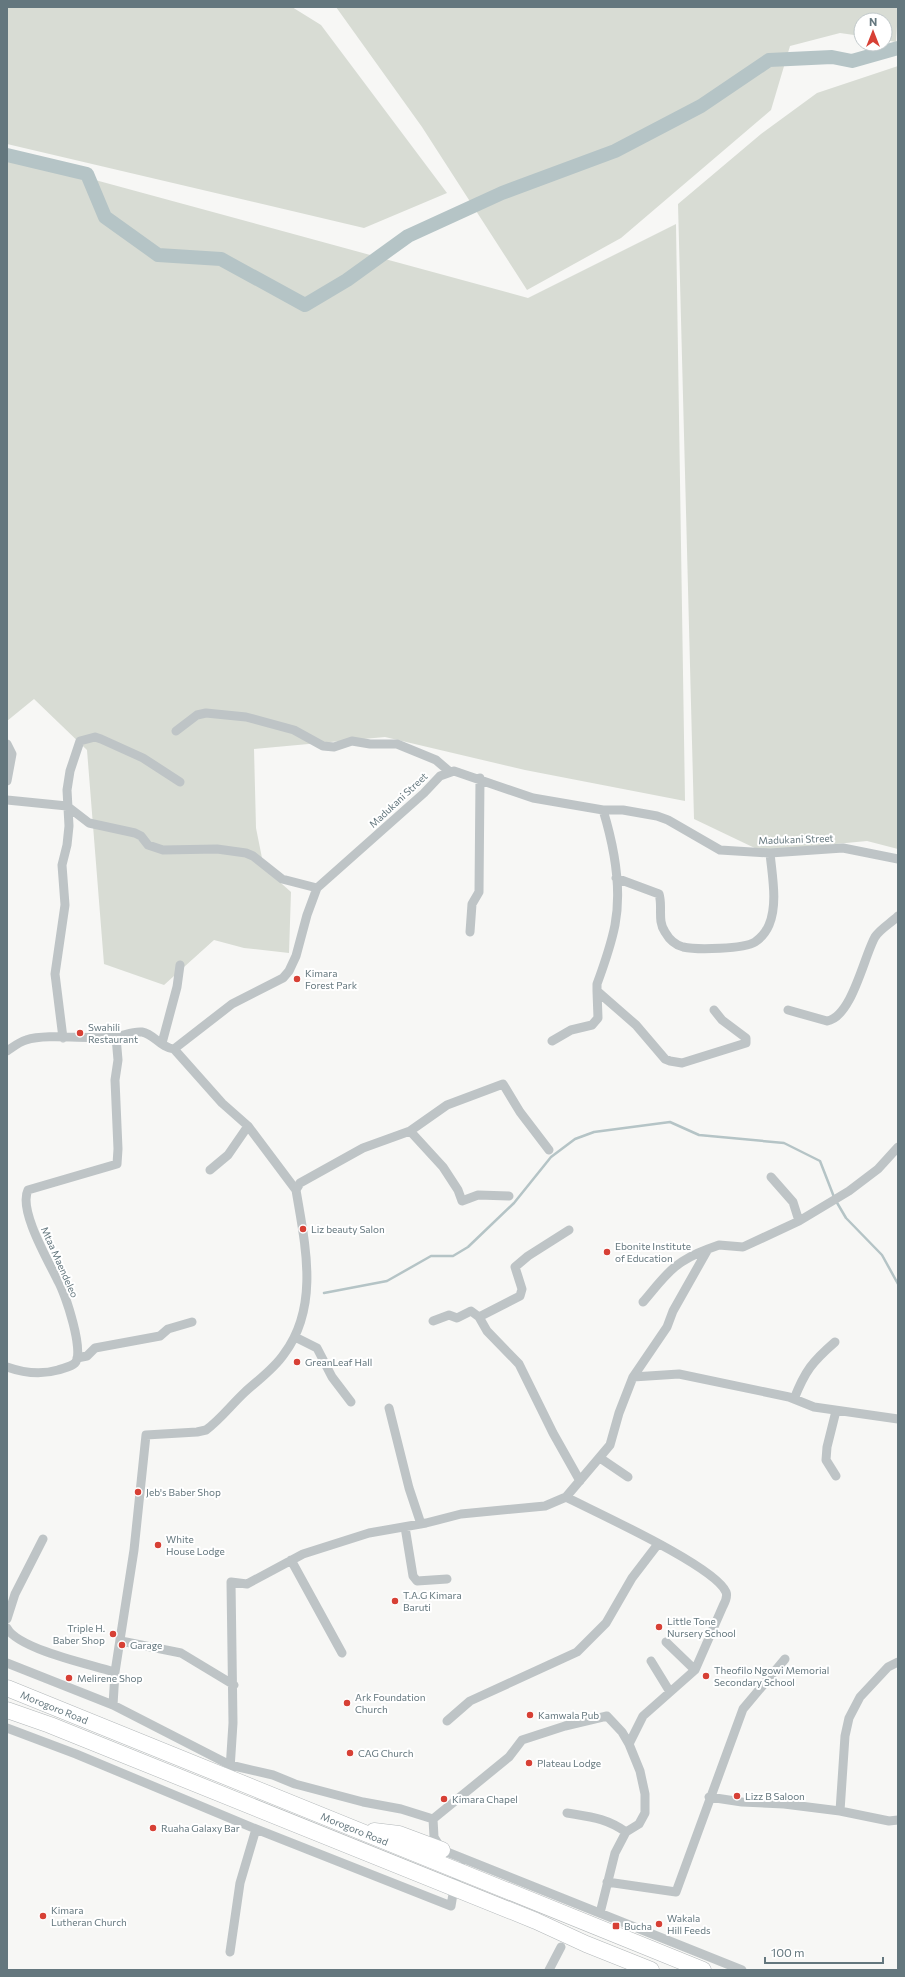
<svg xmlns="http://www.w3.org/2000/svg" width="905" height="1977" font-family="Commissioner,sans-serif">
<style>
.green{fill:#d8dcd4}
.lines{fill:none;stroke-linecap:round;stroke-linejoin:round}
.stream{stroke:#b5c4c6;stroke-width:2.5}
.river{stroke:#b5c4c6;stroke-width:14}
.highway-casing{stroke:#b2b7b9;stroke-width:17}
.street{stroke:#bec4c6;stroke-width:9}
.highway{stroke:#fff;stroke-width:16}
.poi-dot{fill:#d74035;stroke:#fff;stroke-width:1.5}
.labels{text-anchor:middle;stroke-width:4;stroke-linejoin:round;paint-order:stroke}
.street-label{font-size:10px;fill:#64777e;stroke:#fff}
.poi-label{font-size:10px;fill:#64777e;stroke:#fff;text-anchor:start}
</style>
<rect width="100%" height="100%" fill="#f7f7f5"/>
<!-- green -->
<path class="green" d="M7,7H292L321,25L447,193L364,228L7,144Z
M336,7H898V10L896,42L885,40V20H861V36L840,33L790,46L771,110L621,238L527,290L422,127Z
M898,66V849L867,841L761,851L694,819L678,204L761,134L817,93Z
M7,156L528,298L676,224L685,801L525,770L385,737L254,749L256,828L264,868L291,892L289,953L244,948L214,940L164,985L104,964L87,750L34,699L7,721Z"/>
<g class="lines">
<!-- stream -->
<path class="stream" d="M836,1201L846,1218L882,1255L898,1284
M324,1293L387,1281L431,1256H453L468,1247L514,1203L551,1157L575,1139L594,1132L670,1122L699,1135L784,1143L820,1161L834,1197"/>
<!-- river -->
<path class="river" d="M7,155L87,174L105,217L158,255L221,259L305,305L347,280L408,236L502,193L615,151L701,106L769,60L832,57L852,61L898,48"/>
<defs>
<g id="highway">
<path id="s1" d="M7,1688L703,1970"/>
<path d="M7,1710L50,1725L536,1921L586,1944L651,1970"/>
<path d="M374,1831L399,1834L442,1850"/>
</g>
</defs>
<!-- highway casing -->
<use href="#highway" class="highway-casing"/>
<!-- street -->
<path class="street" d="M176,731L197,715L206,713L246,717L294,730L323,746L334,747L352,741L370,744H397L436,760L450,772
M7,744L12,754L7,781
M7,800L67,806L89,823L135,833L141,836L148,845L163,850L217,849L246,853L253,856L282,879L317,888
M603,810C614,846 622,888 615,925C611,945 604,965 597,984V991L636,1025L665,1059L670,1061L682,1063L746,1043V1038L722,1020L714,1010
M616,878L659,894C663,906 657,921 665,932C669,939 675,945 683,947C697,950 744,949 755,942C761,938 766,932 769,925C778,904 772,875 770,853
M470,932L472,904L479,892L480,778
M788,1010L827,1021C852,1017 864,956 875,937C880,929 891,923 898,916
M63,1038L55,974L65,905L62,865L67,845L69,826L67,790L70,771L80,741L95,737L101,739L143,758L180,782
M552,1041L571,1030L592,1025L598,1018L597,991
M162,1043L177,987L180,965
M174,1049L222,1103L248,1126L296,1190
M7,1051C13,1047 19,1042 26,1040C48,1033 89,1040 115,1037C124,1036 132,1031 142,1032C154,1034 161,1048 174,1049L232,1004L283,978L289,971L296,956L307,915L317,888L424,793L440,776L454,771L533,798L603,810H623L657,816L668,820L720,850L770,853L843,848L898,859
M410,1131L443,1167L458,1190L462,1201L478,1195L509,1196
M210,1170L228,1155L248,1126
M771,1177L793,1202L799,1221
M643,1302C666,1275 673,1262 708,1249
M479,1317L520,1296L522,1289L515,1267L528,1256L569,1230
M433,1321L449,1315L457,1318L471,1311L479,1317L487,1331L519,1364L553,1433L580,1481
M295,1337L317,1348L332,1377L351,1402
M77,1358L87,1356L95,1348L160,1336L168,1329L192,1322
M7,1367C24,1373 41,1375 58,1370C63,1368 71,1367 75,1363C85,1352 65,1293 58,1281C49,1262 18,1210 28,1190L117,1164L118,1149L115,1080L118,1060L116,1037
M633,1377L679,1374L789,1397L814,1407L898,1419
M794,1399C805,1371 812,1362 835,1342
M389,1408L409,1488L421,1524
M600,1458L628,1477
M836,1476L826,1460L827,1447L836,1411
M566,1497C595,1512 715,1566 726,1592C728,1597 725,1602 723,1606L695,1670
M405,1527L413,1576L417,1581L447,1579
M291,1560L342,1653
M7,1619L15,1594L43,1539
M7,1628C18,1649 91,1665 115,1672
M121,1641L181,1653L234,1685
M651,1661L670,1692
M7,1663L113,1705L230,1765L273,1775L295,1784L363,1802L401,1809L433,1819
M113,1705L115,1672L134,1550L146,1435L197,1432L206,1430C220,1420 232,1404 245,1392C258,1380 274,1369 284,1354C320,1306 305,1244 296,1190L300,1183L363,1148L410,1131L447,1105L503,1084L520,1112L549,1150
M447,1721L470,1701L577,1652L606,1623L632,1578L658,1544
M7,1728L76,1754L256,1829L451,1906L454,1888L461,1867
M629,1744L622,1732L607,1716L565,1726L522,1740L509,1757L433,1819L434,1837L442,1850L742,1970
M225,1777L230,1769L233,1723L231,1582L247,1584L303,1554L369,1533L426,1523L461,1514L545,1506L566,1497L610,1445L619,1413L633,1377L667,1327L673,1311L708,1249L719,1245L743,1247L799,1221L849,1191L878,1169L898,1147
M709,1797L742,1802L784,1804L840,1811L889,1821L898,1820
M840,1811L845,1736L849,1718L860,1697L888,1667L898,1662
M567,1813C591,1817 606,1818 626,1832
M607,1882L676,1892L743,1709L785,1659
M600,1913L615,1853L626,1832L639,1824L645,1813V1794L640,1771L629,1744L643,1716L695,1670L666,1642
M230,1952L240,1883L256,1829
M549,1970L561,1947"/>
<!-- highway -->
<use href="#highway" class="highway"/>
</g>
<!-- markers -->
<g class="poi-dot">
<circle cx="297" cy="979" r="4"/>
<circle cx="80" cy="1033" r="4"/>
<circle cx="303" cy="1229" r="4"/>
<circle cx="607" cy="1252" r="4"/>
<circle cx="297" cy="1362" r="4"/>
<circle cx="138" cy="1492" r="4"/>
<circle cx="158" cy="1545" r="4"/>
<circle cx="395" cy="1601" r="4"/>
<circle cx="659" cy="1627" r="4"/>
<circle cx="113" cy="1634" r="4"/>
<circle cx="122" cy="1645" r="4"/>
<circle cx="706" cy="1676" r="4"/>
<circle cx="69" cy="1678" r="4"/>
<circle cx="347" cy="1703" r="4"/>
<circle cx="530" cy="1715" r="4"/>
<circle cx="350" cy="1753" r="4"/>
<circle cx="529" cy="1763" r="4"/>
<circle cx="737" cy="1796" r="4"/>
<circle cx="444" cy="1799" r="4"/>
<circle cx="153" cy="1828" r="4"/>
<circle cx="43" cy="1916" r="4"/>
<circle cx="659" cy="1924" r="4"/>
<rect x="612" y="1922" width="8" height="8" rx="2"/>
</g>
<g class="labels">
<!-- street labels -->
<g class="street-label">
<text transform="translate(398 800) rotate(-43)" y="4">Madukani Street</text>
<text transform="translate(796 839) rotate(-2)" y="4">Madukani Street</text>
<text transform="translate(60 1262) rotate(66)" y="4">Mtaa Maendeleo</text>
<text dy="4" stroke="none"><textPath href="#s1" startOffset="51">Morogoro Road</textPath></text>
<text dy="4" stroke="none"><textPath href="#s1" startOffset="375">Morogoro Road</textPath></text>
</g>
<!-- poi labels -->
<g class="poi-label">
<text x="305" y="977">Kimara<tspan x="305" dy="12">Forest Park</tspan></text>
<text x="88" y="1031">Swahili<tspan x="88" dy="12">Restaurant</tspan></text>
<text x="311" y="1233">Liz beauty Salon</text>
<text x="615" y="1250">Ebonite Institute<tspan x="615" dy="12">of Education</tspan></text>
<text x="305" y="1366">GreanLeaf Hall</text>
<text x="146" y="1496">Jeb's Baber Shop</text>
<text x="166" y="1543">White<tspan x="166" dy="12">House Lodge</tspan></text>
<text x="403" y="1599">T.A.G Kimara<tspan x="403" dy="12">Baruti</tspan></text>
<text x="667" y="1625">Little Tone<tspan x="667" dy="12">Nursery School</tspan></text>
<text x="105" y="1632" text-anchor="end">Triple H.<tspan x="105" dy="12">Baber Shop</tspan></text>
<text x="130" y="1649">Garage</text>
<text x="714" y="1674">Theofilo Ngowi Memorial<tspan x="714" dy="12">Secondary School</tspan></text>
<text x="77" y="1682">Melirene Shop</text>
<text x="355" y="1701">Ark Foundation<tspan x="355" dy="12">Church</tspan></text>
<text x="538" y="1719">Kamwala Pub</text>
<text x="358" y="1757">CAG Church</text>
<text x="537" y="1767">Plateau Lodge</text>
<text x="745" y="1800">Lizz B Saloon</text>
<text x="452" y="1803">Kimara Chapel</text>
<text x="161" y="1832">Ruaha Galaxy Bar</text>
<text x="51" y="1914">Kimara<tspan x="51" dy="12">Lutheran Church</tspan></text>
<text x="667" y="1922">Wakala<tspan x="667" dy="12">Hill Feeds</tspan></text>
<text x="624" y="1930">Bucha</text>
</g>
</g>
<!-- border -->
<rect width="905" height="1977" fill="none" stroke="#64777e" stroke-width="16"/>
<!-- north arrow -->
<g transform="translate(873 32)"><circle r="19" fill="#ffffff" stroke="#c1c9cb"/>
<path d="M0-3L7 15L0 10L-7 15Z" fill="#d74035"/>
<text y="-6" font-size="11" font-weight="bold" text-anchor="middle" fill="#64777e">N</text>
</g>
<!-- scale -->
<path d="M765 1957v6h118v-6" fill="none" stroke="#64777e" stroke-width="2"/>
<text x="771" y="1957" font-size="12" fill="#64777e" stroke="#ffffff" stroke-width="3" paint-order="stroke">100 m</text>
</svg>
